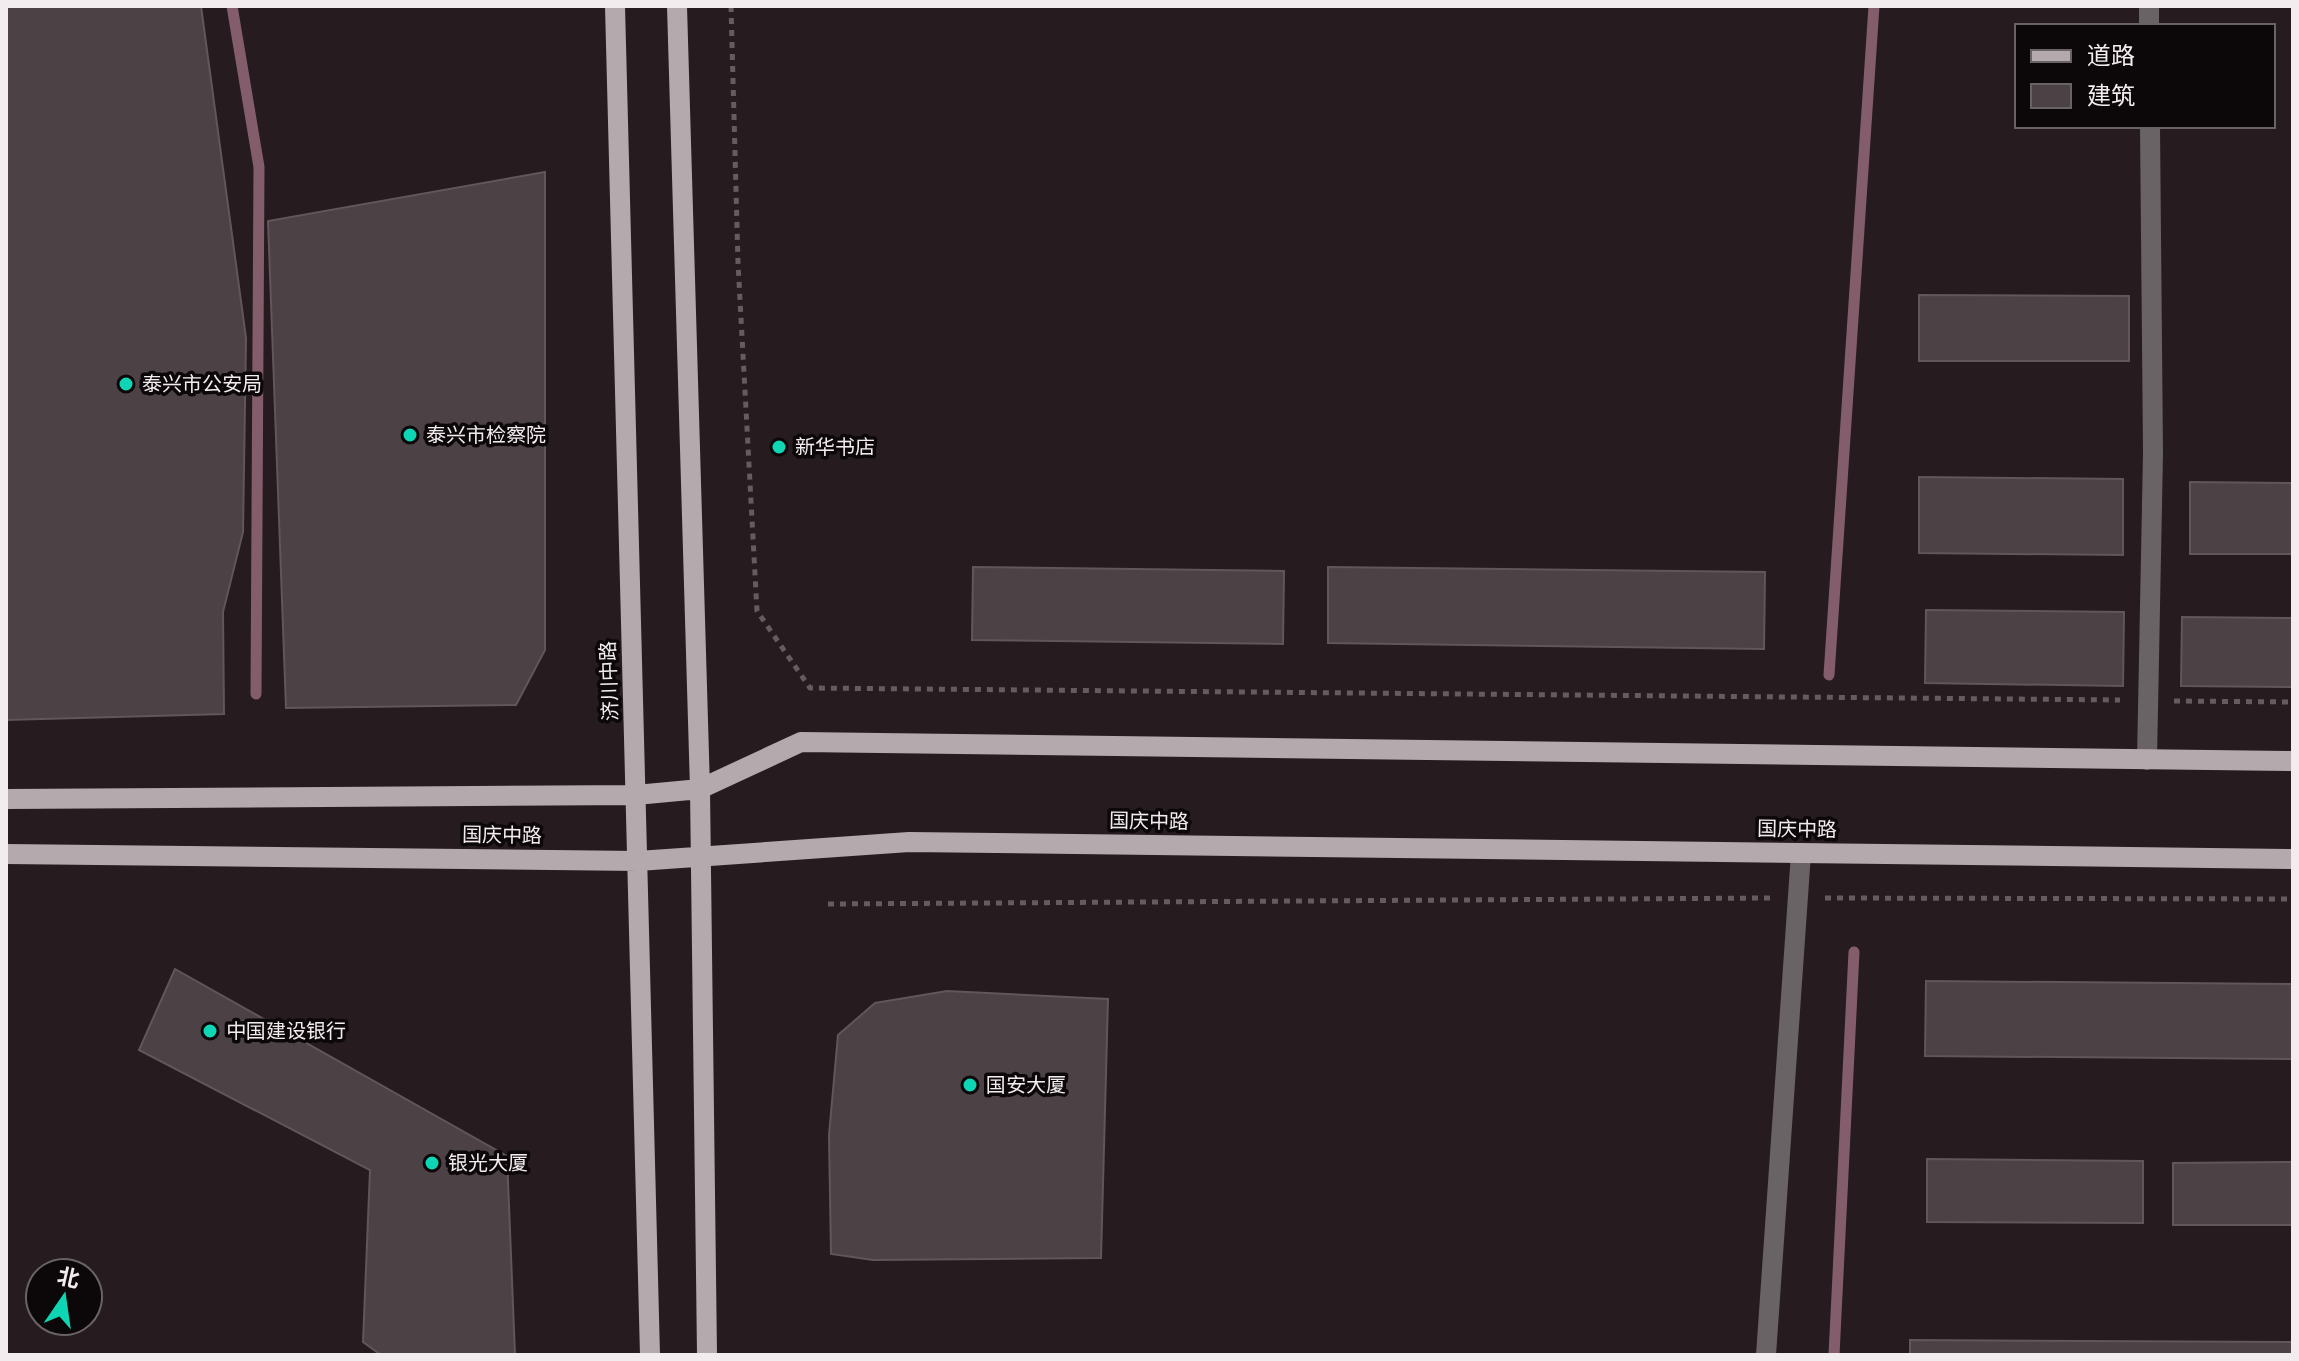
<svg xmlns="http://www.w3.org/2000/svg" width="2299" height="1361" font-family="Mulish,'Noto Sans SC',sans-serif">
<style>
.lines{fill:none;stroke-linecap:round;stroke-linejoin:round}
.stream{stroke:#845d6d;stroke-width:11}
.building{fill:#4c4144;stroke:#62565a;stroke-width:2}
.path{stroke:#655c5f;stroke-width:5;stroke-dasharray:6 6;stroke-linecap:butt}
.minor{stroke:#696365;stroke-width:20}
.major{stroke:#b4a9ac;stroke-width:20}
.poi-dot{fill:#0ed5b4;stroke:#0c0709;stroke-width:3}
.labels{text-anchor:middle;stroke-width:7;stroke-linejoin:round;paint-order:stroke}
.poi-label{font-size:20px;fill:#f3ecee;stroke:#0c0709;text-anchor:start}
.street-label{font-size:20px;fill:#f3ecee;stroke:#0c0709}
</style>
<rect width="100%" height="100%" fill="#261c1f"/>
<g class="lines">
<!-- stream -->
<path class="stream" d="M232,6L259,167L256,694
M1829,675L1874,6
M1834,1355L1854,952"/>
</g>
<!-- building -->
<path class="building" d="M6,6H201L246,338L243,532L223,612L224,714L6,720Z
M545,172V650L516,705L286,708L268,221Z
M1919,295L2129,296V361H1919Z
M1919,477L2123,479V555L1919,553Z
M2190,482L2293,483V554H2190Z
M973,567L1284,571L1283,644L972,640Z
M1328,567L1765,572L1764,649L1328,643Z
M1926,610L2124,612L2123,686L1925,683Z
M2182,617L2293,618V687L2181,686Z
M175,969L507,1156L515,1355H381L363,1342L370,1170L139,1050Z
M1926,981L2293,984V1059L1925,1056Z
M947,991L1108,999L1101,1258L873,1260L831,1254L829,1135L838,1035L875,1003Z
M1927,1159L2143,1161V1223L1927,1222Z
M2293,1162V1225H2173V1163Z
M1910,1340L2293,1342V1355H1910Z"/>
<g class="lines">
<!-- path -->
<path class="path" d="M731,6L738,263L757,611L810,688L2120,700
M2174,701L2293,702
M1825,898L2293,899
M828,904L1771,898"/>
<!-- minor -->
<path class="minor" d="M2149,6V26
M2147,760L2153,453L2150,126
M1766,1355L1801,853"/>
<!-- major -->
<path class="major" d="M615,6L650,1355
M677,6L700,789L707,1355
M6,799L636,795L700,789L801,742L2293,761
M6,854L638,861L909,842L2293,859"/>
</g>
<!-- markers -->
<g class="poi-dot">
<circle cx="126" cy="384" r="8"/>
<circle cx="410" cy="435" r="8"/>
<circle cx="779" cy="447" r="8"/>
<circle cx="210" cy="1031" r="8"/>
<circle cx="970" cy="1085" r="8"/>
<circle cx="432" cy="1163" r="8"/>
</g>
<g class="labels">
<!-- poi labels -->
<g class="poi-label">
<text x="142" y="391">泰兴市公安局</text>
<text x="426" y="442">泰兴市检察院</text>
<text x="795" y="454">新华书店</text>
<text x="226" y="1038">中国建设银行</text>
<text x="986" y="1092">国安大厦</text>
<text x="448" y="1170">银光大厦</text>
</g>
<!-- street labels -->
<g class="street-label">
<text transform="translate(609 681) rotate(-92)" y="7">济川中路</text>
<text transform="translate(1149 821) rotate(1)" y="7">国庆中路</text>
<text transform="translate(1797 829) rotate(1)" y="7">国庆中路</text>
<text transform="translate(502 835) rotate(1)" y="7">国庆中路</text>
</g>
</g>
<!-- border -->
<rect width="2299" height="1361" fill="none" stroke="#f3ecee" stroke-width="16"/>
<!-- legend -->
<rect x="2015" y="24" width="260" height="104" fill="#0c0709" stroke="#686365" stroke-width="2"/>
<rect x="2031" y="50" width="40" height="12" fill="#b4a9ac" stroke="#686365" stroke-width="2"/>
<text x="2087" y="64" font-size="24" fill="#f3ecee">道路</text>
<rect x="2031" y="84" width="40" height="24" fill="#4c4144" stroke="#686365" stroke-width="2"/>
<text x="2087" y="104" font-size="24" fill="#f3ecee">建筑</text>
<!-- north arrow -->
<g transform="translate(64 1297) rotate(13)"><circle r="38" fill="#0c0709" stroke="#686365" stroke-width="2"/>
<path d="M0-6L14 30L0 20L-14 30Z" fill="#0ed5b4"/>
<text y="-12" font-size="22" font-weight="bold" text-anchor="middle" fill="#f3ecee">北</text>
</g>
</svg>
